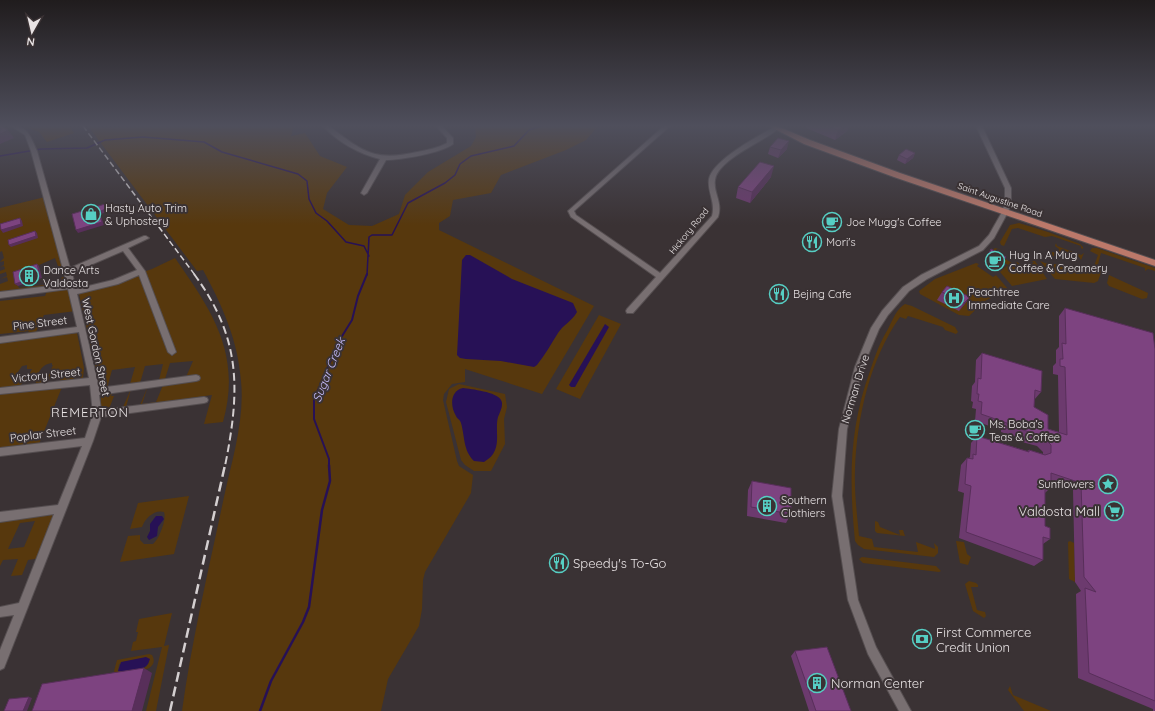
<svg xmlns="http://www.w3.org/2000/svg" width="1155" height="711" font-family="Quicksand,sans-serif">
<style>
.green{fill:#57380d;fill-rule:evenodd}
.water{fill:#271156}
.lines{fill:none;stroke-linecap:round;stroke-linejoin:round}
.stream-far2{stroke:#271156;stroke-width:1.5}
.stream-far1{stroke:#271156;stroke-width:2}
.stream{stroke:#271156;stroke-width:2.5}
.minor-casing{stroke:#554e50;stroke-width:2}
.major-casing{stroke:#554e50;stroke-width:2}
.minor{fill:#786f71;fill-rule:evenodd}
.major{fill:#bc796a;fill-rule:evenodd}
.rail-far2{stroke:#d4cfd0;stroke-width:1.5;stroke-dasharray:6 3;stroke-linecap:butt}
.rail-far1{stroke:#d4cfd0;stroke-width:2;stroke-dasharray:8 4;stroke-linecap:butt}
.rail{stroke:#d4cfd0;stroke-width:2.5;stroke-dasharray:10 5;stroke-linecap:butt}
.wall{fill:#6c3a6e}
.shaded-wall{fill:#582f5a}
.building{fill:#7d4380;stroke:#582f5a}
.labels{text-anchor:middle;stroke-width:4;stroke-linejoin:round;paint-order:stroke}
.far-street-label{font-size:9px;fill:#e8e3e4;stroke:#3a3234}
.poi-label{font-size:11px;fill:#e8e3e4;stroke:#3a3234;text-anchor:start}
.street-label{font-size:11px;fill:#e8e3e4;stroke:#3a3234}
.water-label{font-size:12px;font-style:italic;fill:#c4bbfa;stroke:#3a3234}
.quarter-label{font-size:13px;letter-spacing:1px;fill:#e8e3e4;stroke:#3a3234}
.near-poi-label{font-size:13px;fill:#e8e3e4;stroke:#3a3234;text-anchor:start}
</style>
<rect width="100%" height="100%" fill="#3a3234"/>
<!-- green -->
<path class="green" d="M69,126L74,133L47,142L39,132L25,127Z
M88,126L110,128L127,126H294L291,136L305,133L320,156L347,167L327,193L323,209L349,225L372,226L399,214L405,195L428,172L471,146L476,137L475,126H598L586,140L566,150L501,175L491,193L453,200L450,216L439,223V230L594,306L542,394L465,369V382L452,384L444,394L443,400L457,461L459,466L473,475L471,493L425,572L423,580L422,609L419,626L388,679L381,711H182C192,639 209,568 224,497C232,460 245,419 241,381C238,340 222,305 203,270L197,271Z
M45,197L64,272L61,274L55,258L16,275L18,286L19,288L60,283L62,277H65L67,284L0,293V284L8,281L7,277L0,279L7,276L6,272L0,274V271L5,269L4,266L0,267L4,265V261L0,262L4,258L2,251L0,252V208Z
M1019,223L1048,232L1080,244L1083,247V249L1081,248V246L1052,236L1045,237L1018,228L1012,229L1004,246L1001,245L1000,242L1010,225Z
M1056,243L1057,246L1081,255L1084,253L1081,260L1079,257L1054,254V256H1052V252L1058,253L1059,249L1055,246Z
M995,248L1002,250L997,249L995,251L999,253L998,255L1014,264L1017,262L1021,265L1034,263L1032,261H1035L1047,279L1012,286L1000,272L1008,265L989,253Z
M1092,248H1097L1155,268V271L1148,269L1145,271V268L1101,253L1097,268L1102,270L1098,281L1094,283L1055,279L1040,261L1045,263L1088,268L1087,264L1094,266L1098,255L1090,251Z
M175,258C212,311 242,354 223,422L204,424L212,395L104,410L101,408V397L105,393L113,391L111,396H114L109,409L123,407L131,389L126,407L140,405L148,386L142,404L156,402L163,385L186,377L193,361L170,363L165,379L159,380L163,364L145,366L140,383L130,384L135,367L112,370L107,388L100,387L79,294L152,269Z
M976,263L979,264L977,266L993,277L996,275L1008,289L985,301L969,316L959,315L920,294L919,291L935,279Z
M1109,275L1148,293L1147,298L1142,299L1109,286L1107,283Z
M69,290L76,311L44,315L35,334H27L29,331L0,334V301L45,296L47,291Z
M905,304L912,306L955,327L958,332L956,334L945,330L943,327L908,316L906,319L900,317C870,359 857,417 855,469C854,491 857,514 859,536L872,539L874,547L918,552L916,542L935,549L934,543L938,547V553L934,557L864,549L858,545L855,541C849,480 849,429 870,371C875,356 880,342 888,329C892,321 897,308 905,304Z
M599,315L621,324L580,399L556,389Z
M77,333L84,368L83,378L80,380L81,375L76,376L72,381L60,382L61,377L50,378L46,384L35,385L38,376L40,378L48,376L53,365H52V363C42,364 39,371 35,380L26,381L32,369H27V365L22,366L13,379L20,380L27,376L20,386L0,388V342Z
M459,384L505,394L507,407L504,419L505,444L491,471H474L465,465L461,460L446,402L449,389Z
M62,387L39,444L0,449V394Z
M189,496L174,554L120,562L128,536L140,535V540L144,544H153C159,539 167,519 164,512C155,509 145,518 142,527L130,529L138,503Z
M54,513L55,515L40,558L28,560L22,575L11,576L18,559L3,560L0,566V520ZM35,521L24,547L8,549L20,523Z
M875,521L878,522L880,527L900,535L899,530H903L905,536L877,533L875,531Z
M956,541L964,542L967,554L971,557L968,565L960,563Z
M1070,541L1074,543L1075,582L1069,579L1068,542Z
M862,557L936,566L941,571L939,572L863,563L859,559Z
M969,581L976,583L978,585V587H971L977,610L985,612L986,616L984,618L973,611L965,584Z
M172,613L164,646L169,645L156,711H146L162,647L131,651L133,642L136,641L138,632H136L139,619Z
M149,654L152,655C162,673 126,673 116,674L114,671L117,660ZM149,662L146,667L118,671L119,664Z
M1010,686L1013,695L1051,711H1024L1008,690Z"/>
<!-- water -->
<path class="water" d="M466,255H470L512,279L573,303L577,312C572,321 563,325 558,333C551,344 545,355 537,365L534,367L501,361L466,359L460,358L457,355L462,260Z
M605,324L609,327L575,387H571L569,385Z
M463,388C471,389 497,392 501,400C504,405 500,412 498,417C494,432 504,451 484,462L474,461C463,450 465,437 461,423C460,419 457,419 456,416C450,406 450,391 463,388Z
M156,516H162L164,519L158,527L157,536L149,540L147,537L150,531V524Z
M146,657L150,659L148,664C143,671 126,674 118,671L121,662Z"/>
<g class="lines">
<!-- stream-far2 -->
<path class="stream-far2" d="M0,156L41,149L87,148L105,140L143,137L204,142L222,152L298,174L307,181L309,199L316,213L327,221L346,242L364,246L369,256
M367,275L369,237L372,235H392L408,203L445,183L455,175L460,164L471,156L514,146L529,130L541,126"/>
<!-- stream-far1 -->
<path class="stream-far1" d="M329,466V459L314,419V400L339,341L352,320L358,296L367,274"/>
<!-- stream -->
<path class="stream" d="M260,711L271,681L303,622L309,607L322,510L330,481L329,465"/>
<defs>
<path id="minor" d="M11,126C28,125 31,138 37,151L70,268L144,236H146L149,238L128,248L145,271L176,352L172,355L168,352L139,275L118,284L77,294L99,388L196,375L199,376L200,378L199,380L196,381L99,395L101,410L204,397L207,398L208,400L207,402L204,403L101,417L93,441L4,668L0,670V650L14,615L0,617V607L19,603L54,514L0,522V512L58,505L82,446L0,456V448L85,438L93,414L90,385L0,394V388L89,378L79,332L0,343V337L77,327L68,289L0,298V292L67,284L31,151L25,135ZM123,251L137,270L113,280L76,289L72,273Z
M323,126H329C362,151 374,162 417,152C427,150 438,148 447,143V138L436,126H442L453,138V144C442,153 400,160 386,160L367,193L364,195L361,193L380,159C359,154 338,142 323,126Z
M664,126H670L574,211L576,215L660,273L712,216C716,202 707,192 709,179C713,160 757,137 774,127L779,128C764,142 718,159 715,180C713,193 723,202 718,217L633,313H627L626,311L627,309L656,277L571,217L568,211Z
M976,126H982L1011,188V203L1008,212L994,238L983,250L927,279L909,291L888,315L879,329L863,367L847,429L842,496L858,600L876,647L911,711H899L868,654L848,600L832,496L839,429L855,367L871,328L882,311L903,287L921,275L979,246L989,235L1002,212L1005,203V188Z"/>
<path id="major" d="M769,126H777L810,140L900,173L1155,260V266L894,177L804,144Z"/>
</defs>
<!-- minor casing -->
<use href="#minor" class="minor-casing"/>
<!-- major casing -->
<use href="#major" class="major-casing"/>
<!-- minor -->
<use href="#minor" class="minor"/>
<!-- major -->
<use href="#major" class="major"/>
<!-- rail-far2 -->
<path class="rail-far2" d="M83,126L195,275"/>
<!-- rail-far1 -->
<path class="rail-far1" d="M194,274C242,339 240,391 225,466"/>
<!-- rail -->
<path class="rail" d="M170,711L225,465"/>
</g>
<!-- wall -->
<path class="wall" d="M807,126H849L847,131L835,140L806,128Z
M770,147L787,149L778,158L768,154Z
M915,153L913,158L905,164L897,160L899,155Z
M771,177L750,203L736,198L738,187Z
M991,249L1006,257L1003,263L999,266L985,259Z
M942,292L970,297L959,311L937,300Z
M1065,308L1155,349V711H1153V709L1078,678L1076,594L1081,591L1075,582L1073,490L1051,482V487L1045,493V526L1050,539L1043,544V560L1034,566L959,538L964,493L958,491L961,465L967,458H969L970,457L971,443L977,436L1027,451L1029,450L1043,454V452L1037,446L1022,442V439L1001,432V430L975,421L976,409L972,408L973,402L971,401L972,386L975,382L976,360L982,353L1041,392L1034,400V407L1048,429L1059,432L1058,375L1053,374V366L1056,363V350L1059,347V316Z
M752,481L791,514L786,523L747,516L748,490Z
M795,651L851,711H809L791,656Z"/>
<!-- shaded-wall -->
<path class="shaded-wall" d="M845,126H849L847,131L835,140L838,130Z
M8,130L14,138L0,144V134Z
M789,141L787,149L778,158L781,150Z
M915,153L913,158L905,164L907,159Z
M774,166L771,177L750,203L752,192Z
M105,204L107,206L108,212L100,214L104,225L78,233L76,230L98,212Z
M20,218L22,221L23,226L3,233L1,230Z
M35,231L37,233L38,238L11,247L9,245Z
M1006,257L1003,263L999,266L1002,261Z
M37,264L39,266L42,278L18,286L15,284Z
M970,297L964,305L959,311L964,303Z
M144,668L152,673L142,711H132Z
M29,697L32,698L27,711H23Z"/>
<!-- building -->
<path class="building" d="M0,126H2L8,130L0,134Z
M828,126H845L838,130Z
M778,138L789,141L781,150L770,147Z
M906,149L915,153L907,159L899,155Z
M760,162L774,166L752,192L738,187Z
M105,204L106,209L98,212L102,222L76,230L72,214Z
M20,218L21,224L1,230L0,224Z
M35,231L36,236L9,245L8,240Z
M991,249L1006,257L1002,261L989,254Z
M37,264L40,275L15,284L13,272Z
M947,286L970,297L964,303L942,292Z
M1065,308L1153,333L1155,349V701L1089,673L1085,588L1096,592L1084,577L1081,483L1051,473V487L1045,485V526L1050,528V539L1043,537V560L966,532L971,486L965,484L967,458L973,459V454L976,455L977,436L1029,452V450L1045,455L1051,453V445L1045,439L1030,434L1029,432L1007,424V423L981,414L982,402L978,401L979,394H977L978,378L981,379L982,353L1042,371L1041,392L1035,390L1034,407L1048,415V429L1067,435L1065,367L1060,366V359H1063L1062,343L1066,344Z
M752,481L791,488V514L751,507Z
M827,647L851,711H816L795,651Z
M144,668L132,711H32L42,684Z
M29,697L23,711H4L9,699Z"/>
<!-- sky -->
<linearGradient id="sky" x2="0" y2="1"><stop stop-color="#201c1d"/><stop offset="0.56" stop-color="#4f4f5c"/><stop offset="1" stop-color="#4f4f5c" stop-opacity="0"/></linearGradient>
<rect width="1155" height="225" fill="url(#sky)"/>
<!-- icons -->
<defs>
<symbol id="shop-ring" viewBox="-11 -11 22 22"><circle r="9.5" fill="#3a3234" stroke="#56cec3" stroke-width="1.5"/><path d="M-5-2.5h2.3a2.7 3.5 0 0 1 5.4 0H5L5.5 6h-11ZM-1.5-2.5h3a1.5 2.3 0 0 0-3 0Z" fill="#56cec3"/></symbol>
<symbol id="cafe-ring" viewBox="-11 -11 22 22"><circle r="9.5" fill="#3a3234" stroke="#56cec3" stroke-width="1.5"/><path d="M-5.5-4.5H6V0H3Q3 3.5 0 3.5H-2.5Q-5.5 3.5-5.5 0ZM3-3.2v2h1.7v-2ZM-6 4.5H4V6H-6Z" fill="#56cec3"/></symbol>
<symbol id="restaurant-ring" viewBox="-11 -11 22 22"><circle r="9.5" fill="#3a3234" stroke="#56cec3" stroke-width="1.5"/><path d="M-5-6h1v4h1v-4h1v4h1v-4h1v5L-1.5 .5V6h-2V.5L-5-1ZM5-6V6H3V1.5H1.5Q1.5-4 5-6Z" fill="#56cec3"/></symbol>
<symbol id="building-ring" viewBox="-11 -11 22 22"><circle r="9.5" fill="#3a3234" stroke="#56cec3" stroke-width="1.5"/><path d="M-4-6H4V6H1V3H-1V6H-4ZM-2.5-4.3h1.7v1.8h-1.7ZM.8-4.3h1.7v1.8H.8ZM-2.5-1h1.7V.8h-1.7ZM.8-1h1.7V.8H.8Z" fill="#56cec3"/></symbol>
<symbol id="hospital-ring" viewBox="-11 -11 22 22"><circle r="9.5" fill="#3a3234" stroke="#56cec3" stroke-width="1.5"/><path d="M-5-5h3v3.5h4V-5h3V5h-3V1.5h-4V5h-3Z" fill="#56cec3"/></symbol>
<symbol id="sight-ring" viewBox="-11 -11 22 22"><circle r="9.5" fill="#3a3234" stroke="#56cec3" stroke-width="1.5"/><path d="M0-6L1.8-2.2L6-1.7L2.9 1.2L3.7 5.4L0 3.3L-3.7 5.4L-2.9 1.2L-6-1.7L-1.8-2.2Z" fill="#56cec3"/></symbol>
<symbol id="supermarket-ring" viewBox="-11 -11 22 22"><circle r="9.5" fill="#3a3234" stroke="#56cec3" stroke-width="1.5"/><path d="M-6-5.5h2.5l.6 2H6L4.5 2H-2.5L-4.4-4H-6ZM-1.5 3.2a1.3 1.3 0 1 0 .1 0ZM3 3.2a1.3 1.3 0 1 0 .1 0Z" fill="#56cec3"/></symbol>
<symbol id="bank-ring" viewBox="-11 -11 22 22"><circle r="9.5" fill="#3a3234" stroke="#56cec3" stroke-width="1.5"/><path d="M-6-4H6V4H-6ZM0-2.3a2.3 2.3 0 1 0 0 4.6a2.3 2.3 0 1 0 0-4.6Z" fill="#56cec3"/></symbol>
</defs>
<g fill-rule="evenodd">
<use href="#shop-ring" x="80" y="203" width="22" height="22"/>
<use href="#cafe-ring" x="821" y="211" width="22" height="22"/>
<use href="#restaurant-ring" x="801" y="231" width="22" height="22"/>
<use href="#cafe-ring" x="984" y="250" width="22" height="22"/>
<use href="#building-ring" x="18" y="265" width="22" height="22"/>
<use href="#restaurant-ring" x="768" y="283" width="22" height="22"/>
<use href="#hospital-ring" x="943" y="287" width="22" height="22"/>
<use href="#cafe-ring" x="964" y="419" width="22" height="22"/>
<use href="#sight-ring" x="1097" y="473" width="22" height="22"/>
<use href="#building-ring" x="756" y="495" width="22" height="22"/>
<use href="#supermarket-ring" x="1103" y="500" width="22" height="22"/>
<use href="#restaurant-ring" x="548" y="552" width="22" height="22"/>
<use href="#bank-ring" x="911" y="628" width="22" height="22"/>
<use href="#building-ring" x="806" y="672" width="22" height="22"/>
</g>
<g class="labels">
<!-- far-street labels -->
<g class="far-street-label">
<text transform="translate(1000 200) rotate(19)" y="3">Saint Augustine Road</text>
<text transform="translate(689 231) rotate(-51)" y="3">Hickory Road</text>
</g>
<!-- poi labels -->
<g class="poi-label">
<text x="105" y="212">Hasty Auto Trim<tspan x="105" dy="13">&amp; Uphostery</tspan></text>
<text x="846" y="226">Joe Mugg's Coffee</text>
<text x="826" y="246">Mori's</text>
<text x="1009" y="259">Hug In A Mug<tspan x="1009" dy="13">Coffee &amp; Creamery</tspan></text>
<text x="43" y="274">Dance Arts<tspan x="43" dy="13">Valdosta</tspan></text>
<text x="968" y="296">Peachtree<tspan x="968" dy="13">Immediate Care</tspan></text>
<text x="793" y="298">Bejing Cafe</text>
<text x="989" y="428">Ms. Boba’s<tspan x="989" dy="13">Teas &amp; Coffee</tspan></text>
<text x="1094" y="488" text-anchor="end">Sunflowers</text>
<text x="781" y="504">Southern<tspan x="781" dy="13">Clothiers</tspan></text>
</g>
<!-- street labels -->
<g class="street-label">
<text transform="translate(40 323) rotate(-7)" y="4">Pine Street</text>
<text transform="translate(96 347) rotate(78)" y="4">West Gordon Street</text>
<text transform="translate(46 375) rotate(-6)" y="4">Victory Street</text>
<text transform="translate(855 389) rotate(-73)" y="4">Norman Drive</text>
<text transform="translate(43 434) rotate(-7)" y="4">Poplar Street</text>
</g>
<!-- water labels -->
<g class="water-label">
<text transform="translate(329 370) rotate(-68)" y="4">Sugar Creek</text>
</g>
<!-- quarter labels -->
<g class="quarter-label">
<text x="90" y="417">REMERTON</text>
</g>
<!-- near-poi labels -->
<g class="near-poi-label">
<text x="1100" y="516" text-anchor="end">Valdosta Mall</text>
<text x="573" y="568">Speedy's To-Go</text>
<text x="936" y="637">First Commerce<tspan x="936" dy="15">Credit Union</tspan></text>
<text x="831" y="688">Norman Center</text>
</g>
</g>
<!-- north arrow -->
<g transform="translate(32 32) rotate(188)" stroke="#3a3234" stroke-width="3" paint-order="stroke">
<path d="M0-3L7 15L0 10L-7 15Z" fill="#e8e3e4"/>
<text y="-6" font-size="11" font-weight="bold" text-anchor="middle" fill="#e8e3e4">N</text>
</g>
</svg>
